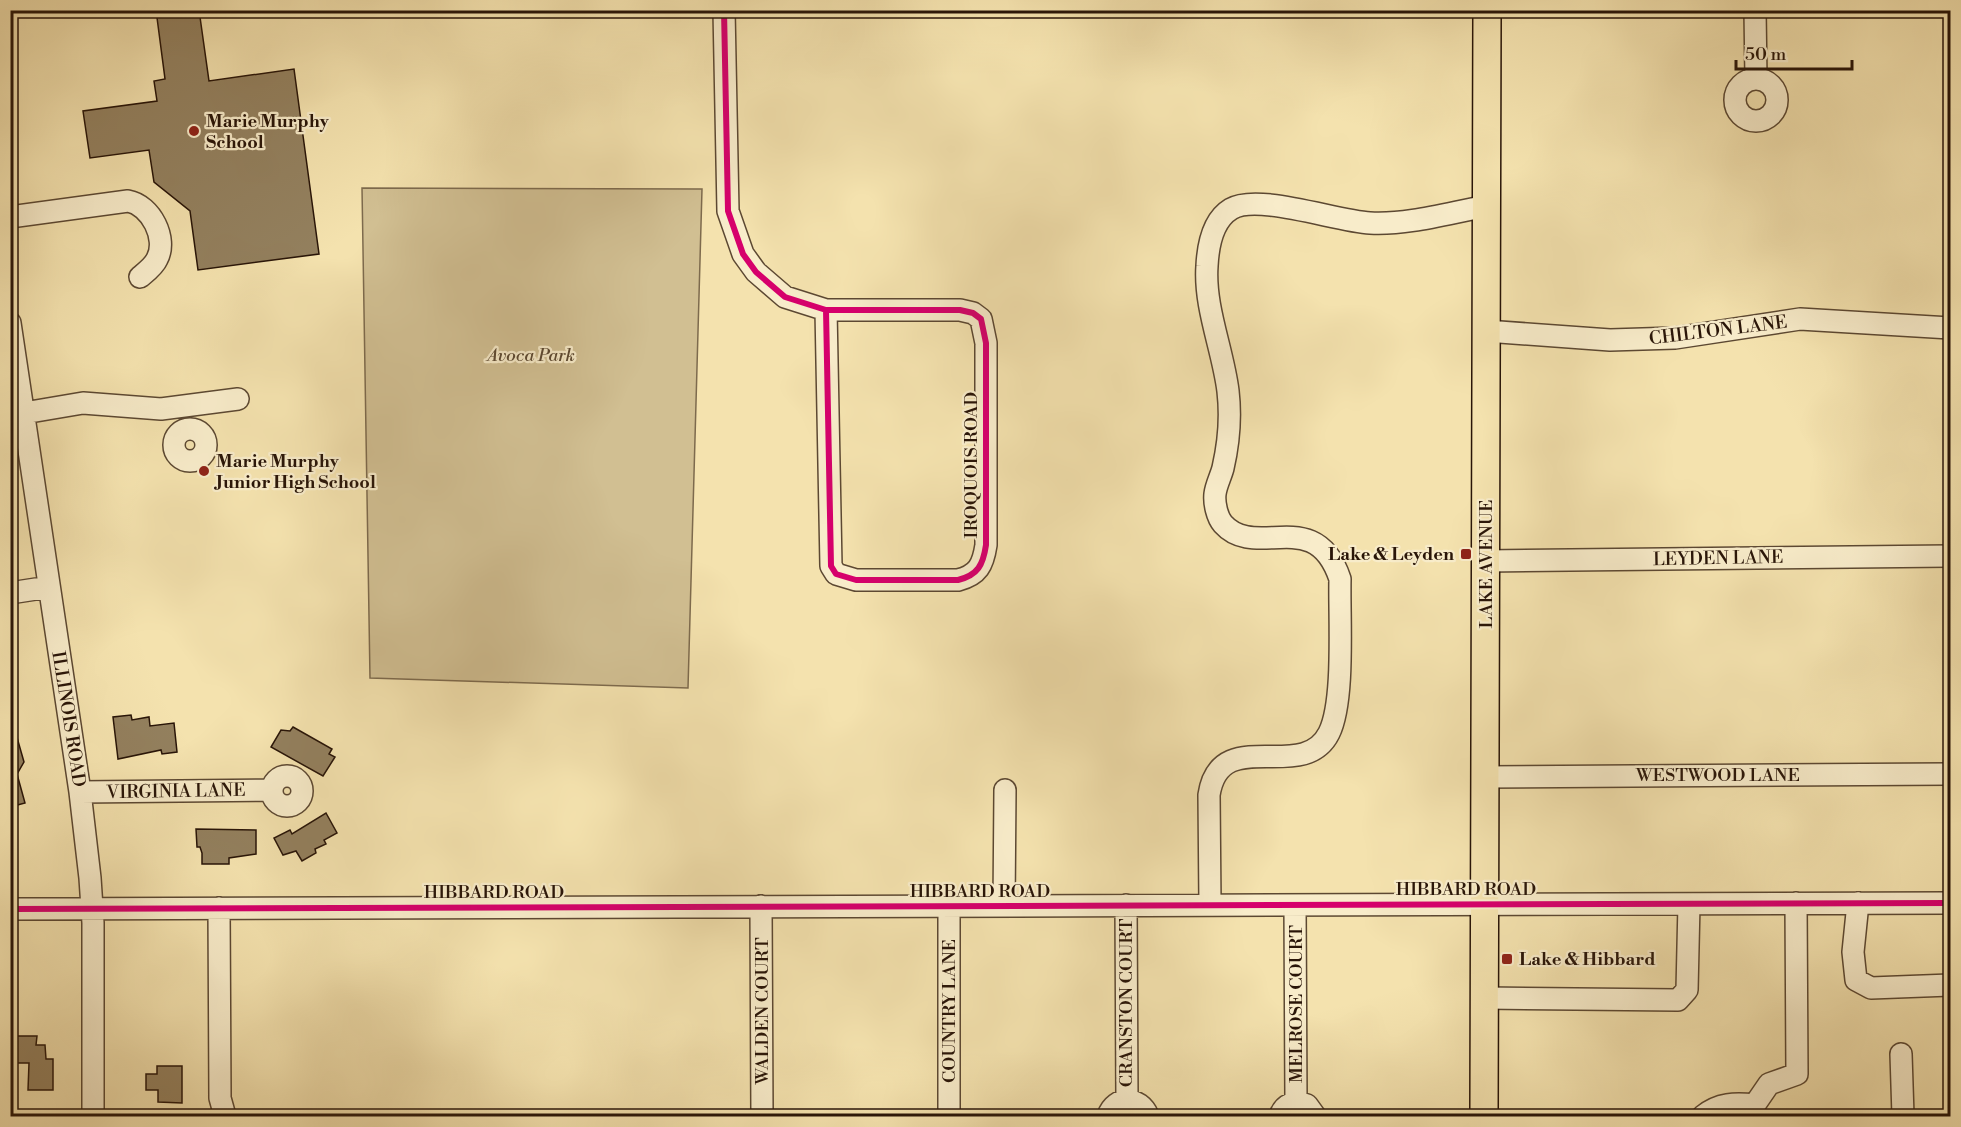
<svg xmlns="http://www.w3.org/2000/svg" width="1961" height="1127" font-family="'Libre Bodoni',serif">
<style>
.green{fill:#d1bf92;stroke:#7d6a4d;stroke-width:1.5}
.building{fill:#93805e;stroke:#291508;stroke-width:1.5}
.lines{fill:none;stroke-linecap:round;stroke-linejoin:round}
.minor-casing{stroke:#5c4832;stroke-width:24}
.major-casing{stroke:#291508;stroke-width:30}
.minor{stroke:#f8ecca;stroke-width:21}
.major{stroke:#f4e2ae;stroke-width:27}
.cycleway-casing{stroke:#f8ecca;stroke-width:10}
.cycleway{stroke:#d6006c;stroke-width:6}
.poi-dot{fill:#8f2418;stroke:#f8ecca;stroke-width:2}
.labels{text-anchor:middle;stroke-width:4.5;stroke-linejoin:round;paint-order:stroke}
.poi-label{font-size:18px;font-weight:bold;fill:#291508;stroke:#f8ecca;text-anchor:start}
.street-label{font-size:18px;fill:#291508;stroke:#f8ecca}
.park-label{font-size:18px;font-style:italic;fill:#5b4831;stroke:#f8ecca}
</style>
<rect width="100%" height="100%" fill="#f4e2ae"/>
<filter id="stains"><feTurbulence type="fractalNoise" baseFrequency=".00333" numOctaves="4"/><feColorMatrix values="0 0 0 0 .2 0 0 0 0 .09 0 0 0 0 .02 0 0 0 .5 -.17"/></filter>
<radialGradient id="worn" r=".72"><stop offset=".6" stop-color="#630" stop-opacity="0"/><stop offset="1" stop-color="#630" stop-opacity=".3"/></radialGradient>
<!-- green -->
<path class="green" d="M362,188L702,189L688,688L370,678Z"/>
<!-- building -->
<path class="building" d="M156,10H199L209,81L294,69L319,254L198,270L190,211L154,182L149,150L90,158L83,111L157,101L154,81L165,79Z
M131,715L132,720L149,717L150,726L174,723L177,752L162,754L161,750L118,759L113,717Z
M14,727L24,762L17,774L25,803L10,807V728Z
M293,727L332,749L329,754L335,757L323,776L271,747L281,730L290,731Z
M326,813L337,833L324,840L326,844L315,849L316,853L302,861L296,851L283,855L274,838L290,830L292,834Z
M196,829L256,830V854L229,858V864H202V853L200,847H197Z
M10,1036H37L36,1045H45L46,1059H53V1090H28L29,1063H10Z
M157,1066H182V1103L158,1102V1090H146V1074H157Z"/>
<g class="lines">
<defs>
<path id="minor" d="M724,10L728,211L743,254L756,272L785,297L826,310H960L973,313L981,319L986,343V545C983,565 978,575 958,580H856L836,574L831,566L826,310
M1755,10L1756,79
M1735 100a21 21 0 1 1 42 0a21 21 0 1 1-42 0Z
M10,217L128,201C151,205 168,239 157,259C154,266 146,272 140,277
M10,323L80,792L90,878L93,923V1116
M1486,331L1610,340L1675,338L1800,319L1950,328
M24,413L83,403L161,409L238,399
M174 445a16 16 0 1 1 32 0a16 16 0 1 1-32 0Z
M1486,561L1950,556
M10,593L49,587
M272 791a15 15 0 1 1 30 0a15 15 0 1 1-30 0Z
M1486,777L1950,774
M80,792L272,790
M1858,903L1853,952L1856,980L1871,988L1950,985
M1126,905L1127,1100
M1210,905L1209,795C1220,723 1303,785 1329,733C1345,701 1339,617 1340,579C1315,504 1256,561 1223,524C1217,517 1214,503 1215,494C1216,485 1221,476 1223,468C1229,442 1231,417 1228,391C1223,350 1204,307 1207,266C1208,246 1213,220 1231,209C1257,193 1336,221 1370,223C1409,225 1448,213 1487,206
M1295,905L1296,1102
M761,906L762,1116
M949,906V1116
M1004,906L1005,790
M219,908L220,1098L225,1116
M10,909L1950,903
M1485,998L1678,1000L1687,990L1689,904
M1901,1054L1903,1116
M1108,1116C1115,1095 1140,1096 1148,1116
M1280,1116C1284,1104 1295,1100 1307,1105L1315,1116
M1703,1116C1719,1103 1735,1103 1755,1105
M1747,1116L1769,1084L1797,1074L1796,903"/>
<path id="major" d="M1484,1116L1487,10"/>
</defs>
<!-- minor casing -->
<use href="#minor" class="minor-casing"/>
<!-- major casing -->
<use href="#major" class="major-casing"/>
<!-- minor -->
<use href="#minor" class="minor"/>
<!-- major -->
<use href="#major" class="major"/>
<defs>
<path id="cycleway" d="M724,10L728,211L743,254L756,272L785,297L826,310H960L973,313L981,319L986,343V545C983,565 978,575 958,580H856L836,574L831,566L826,310
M10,909L1950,903"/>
</defs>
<!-- cycleway casing -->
<use href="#cycleway" class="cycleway-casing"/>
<!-- cycleway -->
<use href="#cycleway" class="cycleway"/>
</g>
<!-- markers -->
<g class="poi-dot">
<circle cx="194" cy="131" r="6"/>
<circle cx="204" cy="471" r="6"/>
<rect x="1460" y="548" width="12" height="12" rx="3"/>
<rect x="1501" y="953" width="12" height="12" rx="3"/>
</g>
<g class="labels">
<!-- poi labels -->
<g class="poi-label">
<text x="206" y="127">Marie Murphy<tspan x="206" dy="21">School</tspan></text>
<text x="216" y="467">Marie Murphy<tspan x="216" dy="21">Junior High School</tspan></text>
<text x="1454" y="560" text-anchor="end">Lake &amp; Leyden</text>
<text x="1519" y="965">Lake &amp; Hibbard</text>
</g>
<!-- street labels -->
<g class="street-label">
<text transform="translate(1718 330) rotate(-7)" y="6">CHILTON LANE</text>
<text transform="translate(971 465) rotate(-90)" y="6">IROQUOIS ROAD</text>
<text transform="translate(1718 558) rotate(-1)" y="6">LEYDEN LANE</text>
<text transform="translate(1486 564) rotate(-90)" y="6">LAKE AVENUE</text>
<text transform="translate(69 719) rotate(81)" y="6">ILLINOIS ROAD</text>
<text x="1718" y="781">WESTWOOD LANE</text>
<text transform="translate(176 791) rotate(-1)" y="6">VIRGINIA LANE</text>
<text x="1466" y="895">HIBBARD ROAD</text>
<text x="980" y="897">HIBBARD ROAD</text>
<text x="494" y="898">HIBBARD ROAD</text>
<text transform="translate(1126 1003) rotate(-90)" y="6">CRANSTON COURT</text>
<text transform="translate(1296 1004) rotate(-90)" y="6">MELROSE COURT</text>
<text transform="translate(762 1011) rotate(-90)" y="6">WALDEN COURT</text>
<text transform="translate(949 1011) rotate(-90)" y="6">COUNTRY LANE</text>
</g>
<!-- park labels -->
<g class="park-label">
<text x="531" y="361">Avoca Park</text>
</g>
</g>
<!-- margin -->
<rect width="1961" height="1127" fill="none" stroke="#f4e2ae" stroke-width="36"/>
<rect x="12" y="12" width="1937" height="1103" fill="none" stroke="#291508" stroke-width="3"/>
<rect x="18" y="18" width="1925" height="1091" fill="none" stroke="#291508" stroke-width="1.5"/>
<!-- scale -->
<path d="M1736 60v9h116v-9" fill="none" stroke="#291508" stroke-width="3"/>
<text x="1745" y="60" font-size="18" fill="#291508" stroke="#f8ecca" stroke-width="4.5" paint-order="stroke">50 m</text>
<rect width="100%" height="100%" filter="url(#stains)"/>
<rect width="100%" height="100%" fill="url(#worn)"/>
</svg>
